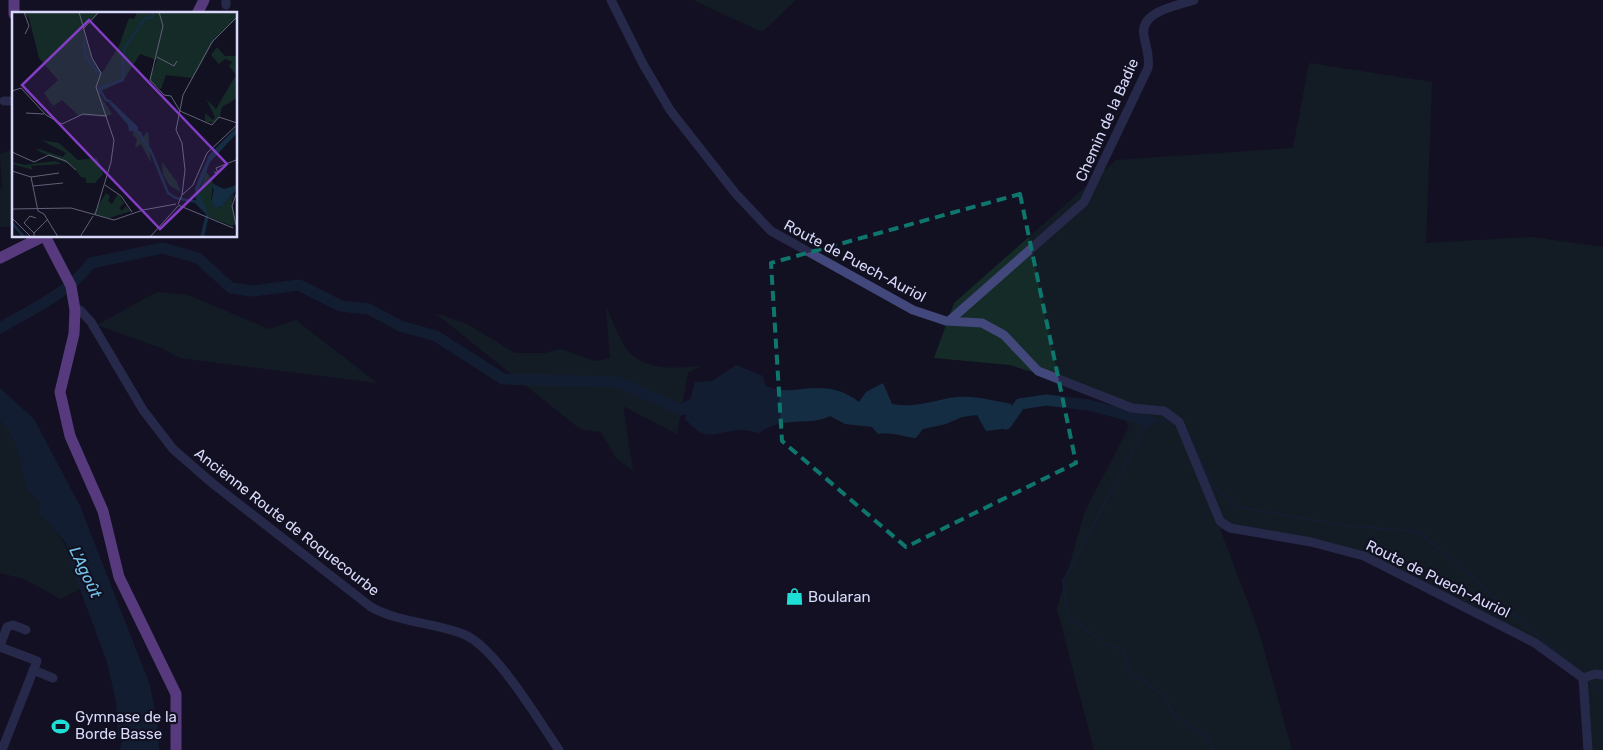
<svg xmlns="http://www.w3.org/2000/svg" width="1603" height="750" font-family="Rubik,sans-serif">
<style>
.green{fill:#152b27}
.water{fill:#152d43}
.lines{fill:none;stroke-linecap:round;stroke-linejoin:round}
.stream{stroke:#152d43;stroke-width:2}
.river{stroke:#152d43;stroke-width:11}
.minor{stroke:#42487b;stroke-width:9}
.major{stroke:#aa6deb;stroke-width:11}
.marked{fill:none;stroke:#0f766e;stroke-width:4;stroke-dasharray:10 6;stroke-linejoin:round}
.labels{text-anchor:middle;stroke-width:4.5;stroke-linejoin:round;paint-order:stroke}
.street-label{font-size:15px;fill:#d8d9fa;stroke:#121122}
.poi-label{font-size:15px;fill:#d8d9fa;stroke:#121122;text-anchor:start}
.water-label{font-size:16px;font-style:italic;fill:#73c6ec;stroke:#121122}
.inset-river{fill:none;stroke:#152d43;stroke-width:2.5}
.inset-road{fill:none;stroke:#616178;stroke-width:1}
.view{fill:#843dc5;fill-opacity:0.15;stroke:#843dc5;stroke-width:2.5}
.inset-edge{fill:none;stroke:#d8d9fa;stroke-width:2.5}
</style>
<rect width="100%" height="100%" fill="#121122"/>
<!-- green -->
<path class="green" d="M693,0H796L762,32Z
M1309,63L1432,82L1426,243L1532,237L1603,247V750H1586L1581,680L1533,646L1363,558L1312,545L1220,529L1259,632L1292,750H1094L1057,609L1085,511L1129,427L1112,397L1010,365L934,358L954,303L1116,160L1293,148Z
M11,150L12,226L0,227V188H2L0,154Z
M157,292L188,295L269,329L296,320L377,383L180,358L161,348L97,325Z
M606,307C612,319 621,344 630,353C648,371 677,368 701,366L688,372L677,434L623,406L633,471L616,458L601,432L580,429L435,313L467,324L515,353H545L561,349L595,361L610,358Z
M0,420L9,431L16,446L28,492L40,501V516C64,533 73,561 81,588L61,599L24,579L0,573Z"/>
<!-- water -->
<path class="water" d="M736,365L763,376L765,385C793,401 821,373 859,402L866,392L883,383L892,404C911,408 931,402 949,398C969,394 992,400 1011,404L1016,416L1002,429L986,431L977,415L962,417L946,424L923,429L916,438C903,437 891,431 878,434L872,427L845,424L830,416C808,427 783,415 759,433C752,432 745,429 739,430C712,432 708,444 685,419L695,382L712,381Z
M0,388L34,419L80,506L150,685L158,729L159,750H120L122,741L118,737L116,701L107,662L71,565L66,543L48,522L40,516V501L28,492L16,446L9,431L0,420Z"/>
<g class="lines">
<!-- stream -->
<path class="stream" d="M1170,420L1149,421L1063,581L1068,617L1106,644L1123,650L1131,673L1165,696L1174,716L1209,738L1213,750
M1187,431L1213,487L1239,507L1342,525L1420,532L1567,661
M1588,680L1603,693"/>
<!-- river -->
<path class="river" d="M0,328C32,309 69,293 91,263L163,248L198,258L231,288L253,291L299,285L341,306L369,309L400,326L436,336L503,379L618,382L682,410L701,399
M1006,424L1020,404L1046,400L1089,405L1149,421"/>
<!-- minor -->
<path class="minor" d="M226,0V5
M611,0L643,64L670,110L736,194L771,231L913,310L946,321L982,323L1004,335L1038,371L1132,408L1164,411L1179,422L1220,521L1230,528L1311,542L1364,556L1535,643L1583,678
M4,101H14
M75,310H80L91,322L143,410L173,449L212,483L371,607C400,623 432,622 463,634C495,646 538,720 559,750
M949,321L1084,202L1148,68C1150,56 1146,47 1144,36C1139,11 1177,6 1194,0
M0,646L7,627L13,625L26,630
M0,647L37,661L2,750
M33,670L53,678
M1583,678L1588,750
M1583,678L1595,674L1603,675"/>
<!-- major -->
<path class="major" d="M14,0V14
M197,14L204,0
M46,238L71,286L75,310L74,334L60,392L70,436L103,511L119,577L176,694V750
M0,258L40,238"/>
</g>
<!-- marked area -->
<path d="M0 0H1603V750H0ZM1020,194L1076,463L906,547L782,441L771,263Z" fill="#121122" fill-opacity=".55" fill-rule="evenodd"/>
<path class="marked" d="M1020,194L1076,463L906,547L782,441L771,263Z"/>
<!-- icons -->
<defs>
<symbol id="shop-bare" viewBox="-9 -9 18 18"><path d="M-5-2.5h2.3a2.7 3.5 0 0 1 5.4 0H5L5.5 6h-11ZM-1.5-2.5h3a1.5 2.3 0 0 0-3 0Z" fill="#1edfd6" stroke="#121122" stroke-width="2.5" paint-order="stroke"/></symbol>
<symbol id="stadium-bare" viewBox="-9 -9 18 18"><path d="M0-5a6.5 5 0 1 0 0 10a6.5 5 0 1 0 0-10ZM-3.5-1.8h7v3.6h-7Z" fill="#1edfd6" stroke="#121122" stroke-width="2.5" paint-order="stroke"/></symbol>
</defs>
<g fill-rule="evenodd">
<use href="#shop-bare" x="782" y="584" width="25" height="25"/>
<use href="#stadium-bare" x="48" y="714" width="25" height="25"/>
</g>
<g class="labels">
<!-- street labels -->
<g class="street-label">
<text transform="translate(1107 120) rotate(-66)" y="5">Chemin de la Badie</text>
<text transform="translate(855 261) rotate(28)" y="5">Route de Puech-Auriol</text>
<text transform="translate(287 522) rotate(38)" y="5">Ancienne Route de Roquecourbe</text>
<text transform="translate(1438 579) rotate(26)" y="5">Route de Puech-Auriol</text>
</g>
<!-- poi labels -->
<g class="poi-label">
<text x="808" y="602">Boularan</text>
<text x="75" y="722">Gymnase de la<tspan x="75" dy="17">Borde Basse</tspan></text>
</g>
<!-- water labels -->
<g class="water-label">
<text transform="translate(86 572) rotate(65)" y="6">L'Agoût</text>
</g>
</g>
<!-- overview -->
<g transform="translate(12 12)">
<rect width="225" height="225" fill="#121122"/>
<path d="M11,0H87L72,16L80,46L90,61L107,34L117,6L122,7L125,0H225V5L204,25L181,66L154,63L149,77L137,69L145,48L128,42L111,69L89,79L88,83L100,102L93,105L66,103L50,88L41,94L32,81L46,68L27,46L17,6ZM205,35L213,44H225V86L210,95L208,104L201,111L193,109V101L201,108L203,105L194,87L204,97L224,63L217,54L220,50L213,47L207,52L199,43ZM129,119L131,125L136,119L139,151L129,132L123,136L125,127L120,122ZM29,128L47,131L66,148L85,146L91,162L83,171H74V166L69,165L61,154L28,140L24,136L51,145L54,141ZM43,149L50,152L19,154L21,158L0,152V150L13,153ZM150,150L165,170L169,180L158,174L151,163ZM194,159L201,170L199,189L207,196L223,181L220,189L223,212L220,214L197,205L186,183ZM94,181L98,184L96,189L100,192L106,182L112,191L107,196L110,199L114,194L119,199L97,206L81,202Z" fill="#152b27"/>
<path d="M100,90L126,115V119H117L116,113L97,91ZM225,115V121L198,150L186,179L197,203L192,225H188L194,202L181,189H184L183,177L187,166L197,143ZM199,171L212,177L225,173V177L210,194L204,196L199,190L202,178Z" fill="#152d43"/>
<path class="inset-river" d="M72,26L73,43L87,62M86,77L111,68L112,37L133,6H139L142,0M87,77L94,88L99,90M121,119L126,120L139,139L156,181L164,186L185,190M0,211L12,225"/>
<path class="inset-road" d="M12,0L17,14L13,22M67,0L80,46L89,61L84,75L102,128L99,150L83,203M147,0L151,14L138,68L152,83L159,84L168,99L200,113L207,105L225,111M72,16L87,0M145,45L162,54L165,49M0,79L9,76L34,103L50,112L71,102L95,104M14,101L32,102M0,140L22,150L37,143L54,149L64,158M0,159L19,165L26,199L32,202L46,225M202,160L206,161L204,156L224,148M19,165L47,161M93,173L109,184L120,200M21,174L51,171M170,183L173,158L170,131L164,118L171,83L200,30L225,5M166,192L170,183L181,173L195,141L225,113M166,193L221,216M0,197L59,196L102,208L131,198L164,192M0,206L19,225M224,213L220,194L225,180M22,221L12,211L18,204L24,206M22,225V221L36,207M68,225L81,204M138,225L166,194"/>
<path class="view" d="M77,8L215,152L148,217L10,73Z"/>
<rect width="225" height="225" class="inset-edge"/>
</g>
</svg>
